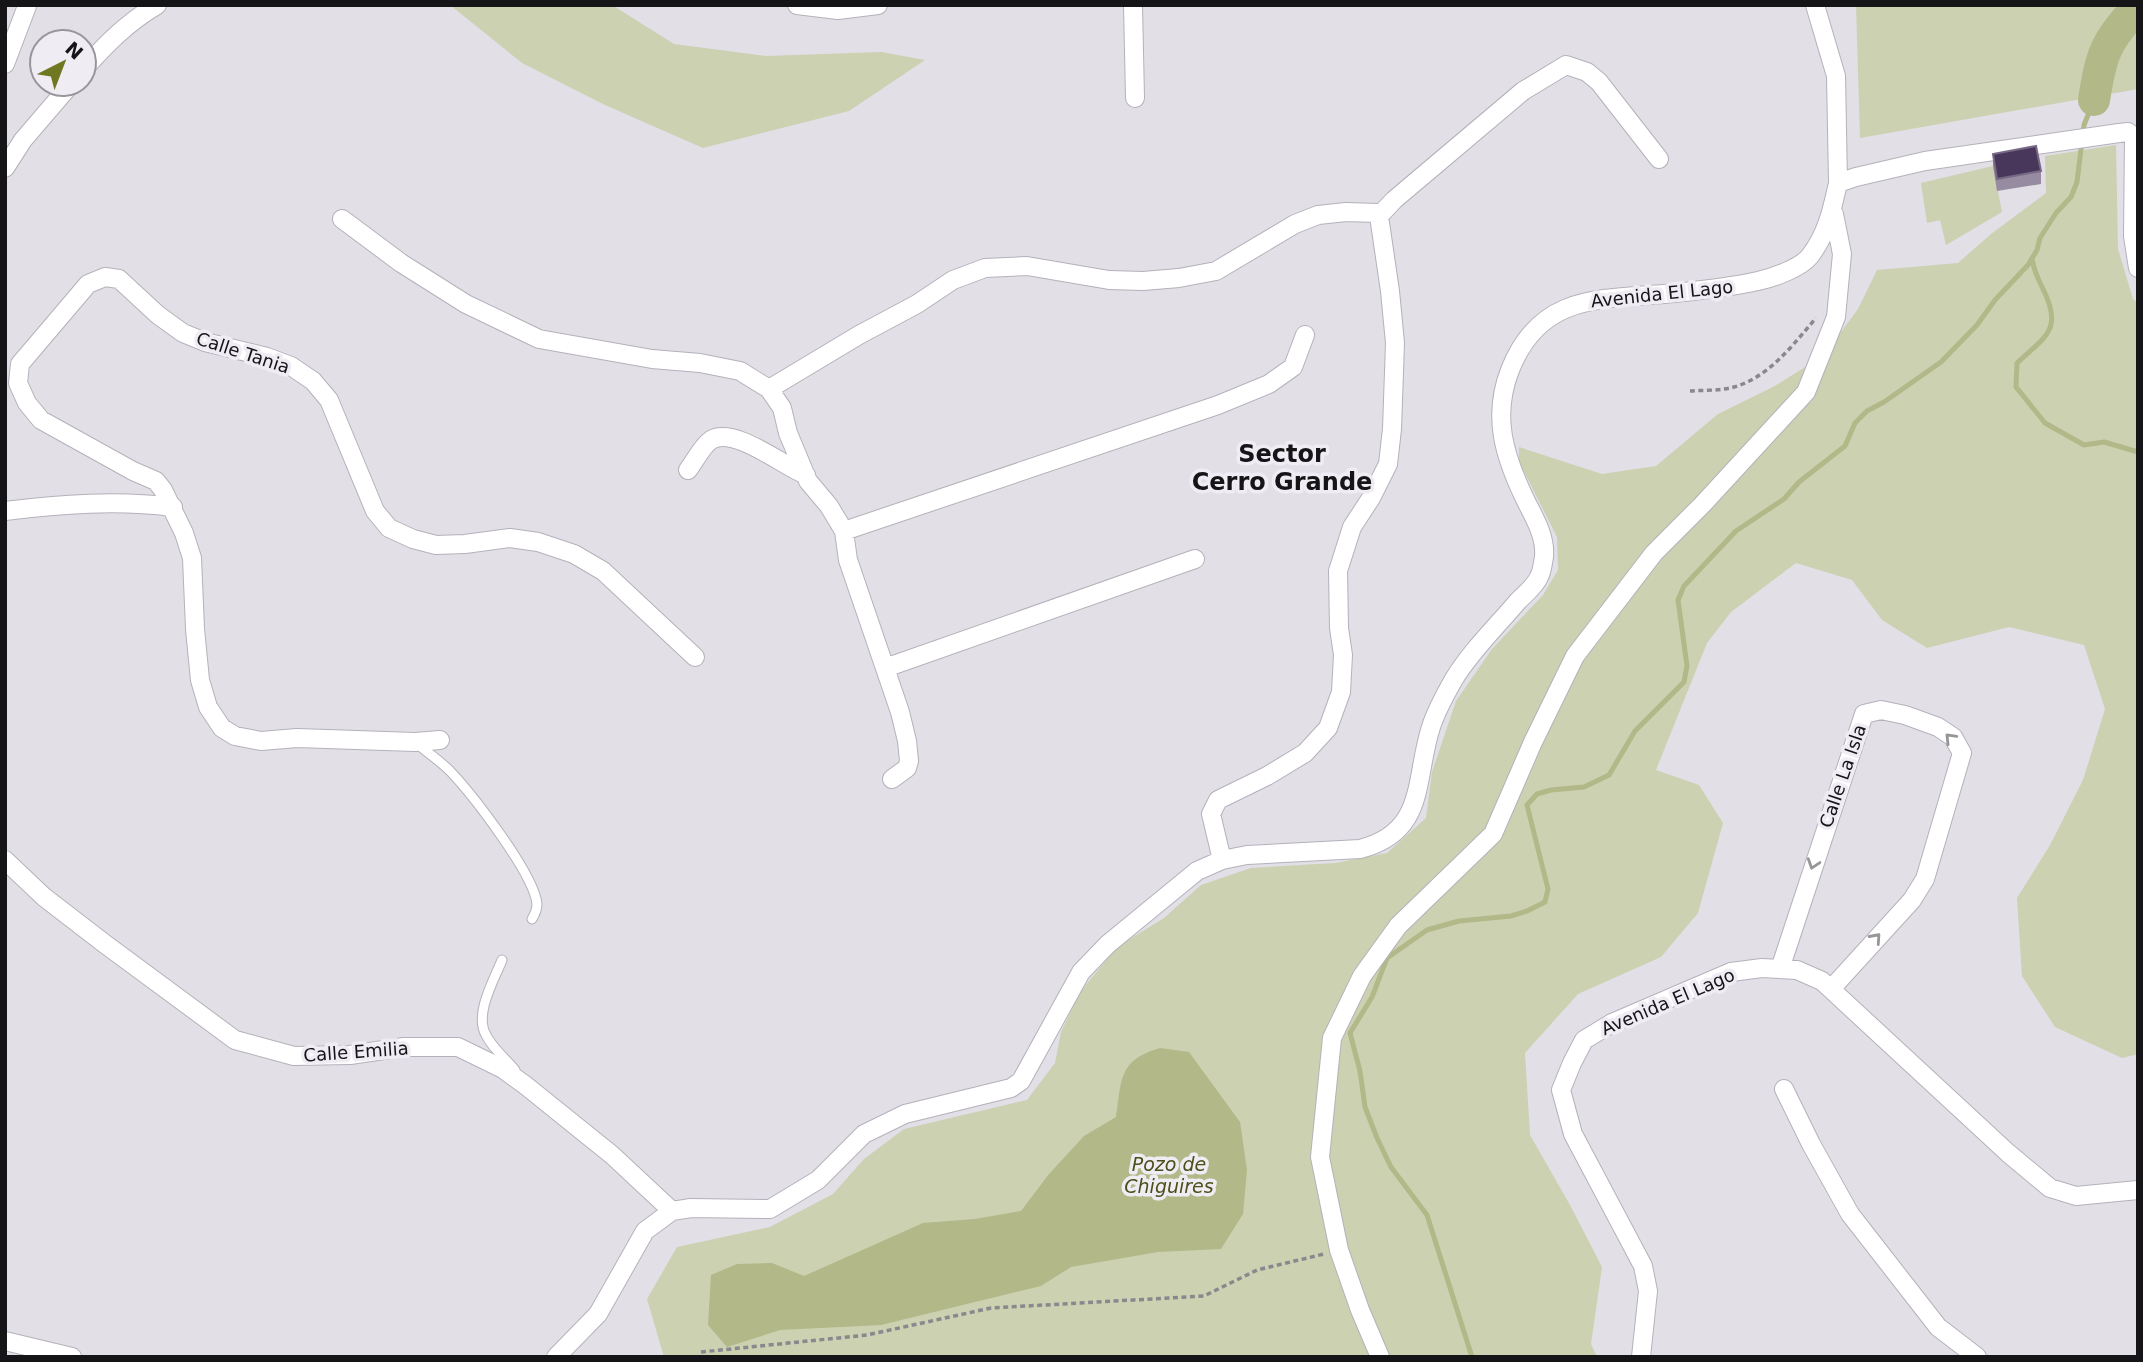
<svg xmlns="http://www.w3.org/2000/svg" width="2143" height="1362" font-family="'DejaVu Sans',sans-serif">
<style>
.green{fill:#ccd1b1}
.water{fill:#b2b888}
.lines{fill:none;stroke-linecap:round;stroke-linejoin:round}
.stream{stroke:#b2b888;stroke-width:5}
.river{stroke:#b2b888;stroke-width:32}
.service-casing{stroke:#b5b1ba;stroke-width:11}
.minor-casing{stroke:#b5b1ba;stroke-width:20}
.path{stroke:#8a888d;stroke-width:3.5;stroke-dasharray:5 3.5;stroke-linecap:butt}
.service{stroke:#fff;stroke-width:9}
.minor{stroke:#fff;stroke-width:18}
.wall{fill:#968ba1}
.building{fill:#49375b;stroke:#776985;stroke-width:2}
.oneway{stroke:#969597}
.labels{text-anchor:middle;stroke-width:7;stroke-linejoin:round;paint-order:stroke}
.street-label{font-size:18px;fill:#151417;stroke:#f0ecf4}
.water-label{font-size:19px;font-style:italic;fill:#4b5019;stroke:#f0ecf4}
.district-label{font-size:24px;font-weight:bold;fill:#151417;stroke:#f0ecf4}
</style>
<rect width="100%" height="100%" fill="#e2dfe7"/>
<!-- green -->
<path class="green" d="M450,5H612L674,44L766,56L881,52L925,60L849,111L703,148L605,105L522,63Z
M1856,5H2138V89L1860,138Z
M2116,145L2118,249L2133,299L2138,303V1054L2122,1058L2055,1027L2022,976L2017,898L2050,845L2083,780L2105,709L2084,645L2009,627L1927,648L1882,620L1852,580L1796,563L1731,612L1707,643L1656,770L1699,785L1723,823L1698,913L1661,957L1578,994L1525,1053L1530,1135L1570,1205L1602,1267L1591,1344L1597,1357H664L647,1299L677,1247L770,1227L833,1194L864,1159L904,1129L1027,1100L1055,1063L1061,1032L1080,992L1117,947L1164,918L1201,885L1251,868L1335,863L1387,853L1426,818L1432,772L1456,701L1492,649L1543,595L1558,570L1557,537L1519,462V447L1602,474L1656,466L1718,414L1773,387L1823,356L1858,309L1877,270L1958,263L1991,234L2046,193L2045,156Z
M1993,166L2002,212L1946,245L1940,220L1927,223L1921,183Z"/>
<!-- water -->
<path class="water" d="M1160,1048L1189,1052L1240,1122L1247,1170L1243,1214L1221,1249L1158,1252L1071,1267L1041,1286L881,1325L780,1330L727,1347L708,1325L711,1275L737,1264L772,1263L804,1276L923,1223L975,1219L1021,1211L1049,1174L1084,1136L1116,1117C1122,1080 1118,1060 1160,1048Z"/>
<g class="lines">
<!-- stream -->
<path class="stream" d="M2032,258C2033,268 2038,279 2043,289C2064,331 2044,337 2017,363L2016,387L2045,423L2084,445L2104,442L2138,452
M1472,1357L1427,1215L1391,1167L1377,1138L1365,1107L1360,1071L1350,1033L1372,997L1387,958L1427,930L1459,921L1511,916L1527,911L1545,902L1548,889L1527,805L1537,794L1551,790L1584,787L1609,775L1635,731L1684,682L1687,666L1678,600L1684,586L1736,531L1784,499L1799,482L1845,446L1855,423L1867,411L1884,402L1941,362L1977,325L1995,300L2028,265L2037,250L2040,238L2056,213L2071,197L2077,182L2084,125L2094,100"/>
<!-- river -->
<path class="river" d="M2094,100C2101,55 2105,41 2138,7"/>
<defs>
<path id="service" d="M416,743C427,752 440,761 450,771C472,794 534,874 537,904C537,909 535,914 532,919
M502,960C494,980 474,1014 486,1035C492,1048 506,1059 515,1070"/>
<path id="minor" d="M797,5L838,10L878,5
M1133,5L1135,98
M1815,5L1836,76L1838,183
M5,64L27,6
M84,69C106,44 128,22 157,5
M5,168L23,140L71,84
M1379,216L1394,200L1523,91L1566,65L1587,72L1599,82L1659,159
M342,219L401,263L466,304L539,339L652,359L700,363L740,371L769,389L782,408L788,433L808,481L829,506L844,531L848,560L900,712L907,741L909,761L907,768L892,779
M769,389L859,335L917,304L953,280L985,268L1027,266L1109,280L1143,281L1179,278L1216,271L1295,224L1318,215L1346,212L1378,213L1379,216
M688,470C695,461 702,446 711,440C734,426 783,466 806,475
M5,511C61,504 117,500 173,507
M844,531L1218,405L1269,384L1293,367L1305,335
M885,668L1195,559
M440,740L415,742L297,738L261,741L235,736L222,728L208,707L200,680L195,629L192,558L184,533L163,490L156,481L133,471L41,420L27,403L18,383L20,364L88,284L105,277L119,279L158,315L183,333L205,342L267,357L291,366L313,381L329,400L375,511L389,528L413,539L436,545L465,544L510,538L538,542L574,554L603,571L695,657
M5,860L44,897L105,944L235,1040L294,1056L350,1055L404,1047H458L503,1069L525,1085L612,1155L672,1211
M1222,860L1211,814L1218,800L1267,776L1305,753L1328,728L1341,692L1343,655L1339,628L1338,571L1352,527L1371,498L1388,464L1392,429L1395,343L1390,291L1379,216
M1780,969L1864,714L1881,710L1905,715L1938,727L1953,737L1962,753L1925,879L1912,900L1831,989
M1784,1089L1811,1144L1850,1214L1938,1327L1977,1357
M5,1341L72,1357
M556,1357L598,1314L645,1231L672,1211L691,1208L770,1209L818,1180L864,1134L905,1114L1011,1088L1021,1081L1081,972L1108,944L1197,871L1222,860L1247,855L1360,849C1427,832 1414,779 1431,727C1436,711 1446,693 1454,679C1471,651 1497,626 1518,601C1525,594 1535,586 1539,577C1542,572 1543,562 1544,557C1546,535 1533,516 1524,497C1504,455 1492,416 1510,370C1539,296 1596,299 1664,294C1696,291 1727,288 1758,281C1772,278 1801,268 1810,256C1827,234 1832,210 1838,183L1856,177L1925,161L2119,133L2128,132L2134,137L2133,236L2138,268
M1380,1357L1360,1310L1339,1250L1320,1157L1332,1038L1362,976L1398,926L1493,834L1533,742L1575,656L1654,553L1702,505L1806,392L1836,317L1842,254L1834,214
M1641,1357L1648,1291L1643,1266L1573,1134L1561,1090L1572,1063L1584,1040L1612,1023L1731,972L1762,968L1797,970L1822,981L2008,1153L2050,1188L2076,1196L2138,1190"/>
</defs>
<!-- service casing -->
<use href="#service" class="service-casing"/>
<!-- minor casing -->
<use href="#minor" class="minor-casing"/>
<!-- path -->
<path class="path" d="M1690,391C1704,390 1720,391 1734,387C1769,377 1792,346 1816,318
M701,1352L867,1335L991,1308L1204,1296L1257,1270L1324,1254"/>
<!-- service -->
<use href="#service" class="service"/>
<!-- minor -->
<use href="#minor" class="minor"/>
</g>
<!-- wall -->
<path class="wall" d="M1993,154L2041,171V184L1997,191L1993,166Z"/>
<!-- building -->
<path class="building" d="M2036,146L2041,171L1997,179L1993,154Z"/>
<!-- one-way arrows -->
<defs><path id="oneway-chevron" d="M-2-3.5L2.5 0L-2 3.5" fill="none" stroke-width="1.6" stroke-linecap="round" stroke-linejoin="round" transform="scale(1.75)"/></defs>
<g class="oneway">
<use href="#oneway-chevron" transform="translate(1950 738) rotate(-134)"/>
<use href="#oneway-chevron" transform="translate(1813 864) rotate(108)"/>
<use href="#oneway-chevron" transform="translate(1876 938) rotate(-48)"/>
</g>
<g class="labels">
<!-- street labels -->
<g class="street-label">
<text transform="translate(1662 294) rotate(-6)" y="6">Avenida El Lago</text>
<text transform="translate(243 353) rotate(18)" y="6">Calle Tania</text>
<text transform="translate(1843 776) rotate(-71)" y="6">Calle La Isla</text>
<text transform="translate(1668 1002) rotate(-23)" y="6">Avenida El Lago</text>
<text transform="translate(356 1052) rotate(-4)" y="6">Calle Emilia</text>
</g>
<!-- water labels -->
<g class="water-label">
<text x="1169" y="1171">Pozo de<tspan x="1169" dy="22">Chiguires</tspan></text>
</g>
<!-- district labels -->
<g class="district-label">
<text x="1282" y="462">Sector<tspan x="1282" dy="28">Cerro Grande</tspan></text>
</g>
</g>
<!-- border -->
<rect width="2143" height="1362" fill="none" stroke="#151417" stroke-width="14"/>
<!-- north arrow -->
<g transform="translate(63 63) rotate(42)"><circle r="33" fill="#f0ecf4" stroke="#98969c" stroke-width="2"/>
<path d="M0-5L12 26L0 18L-12 26Z" fill="#6f7720"/>
<text y="-10" font-size="19" font-weight="bold" text-anchor="middle" fill="#151417">N</text>
</g>
</svg>
